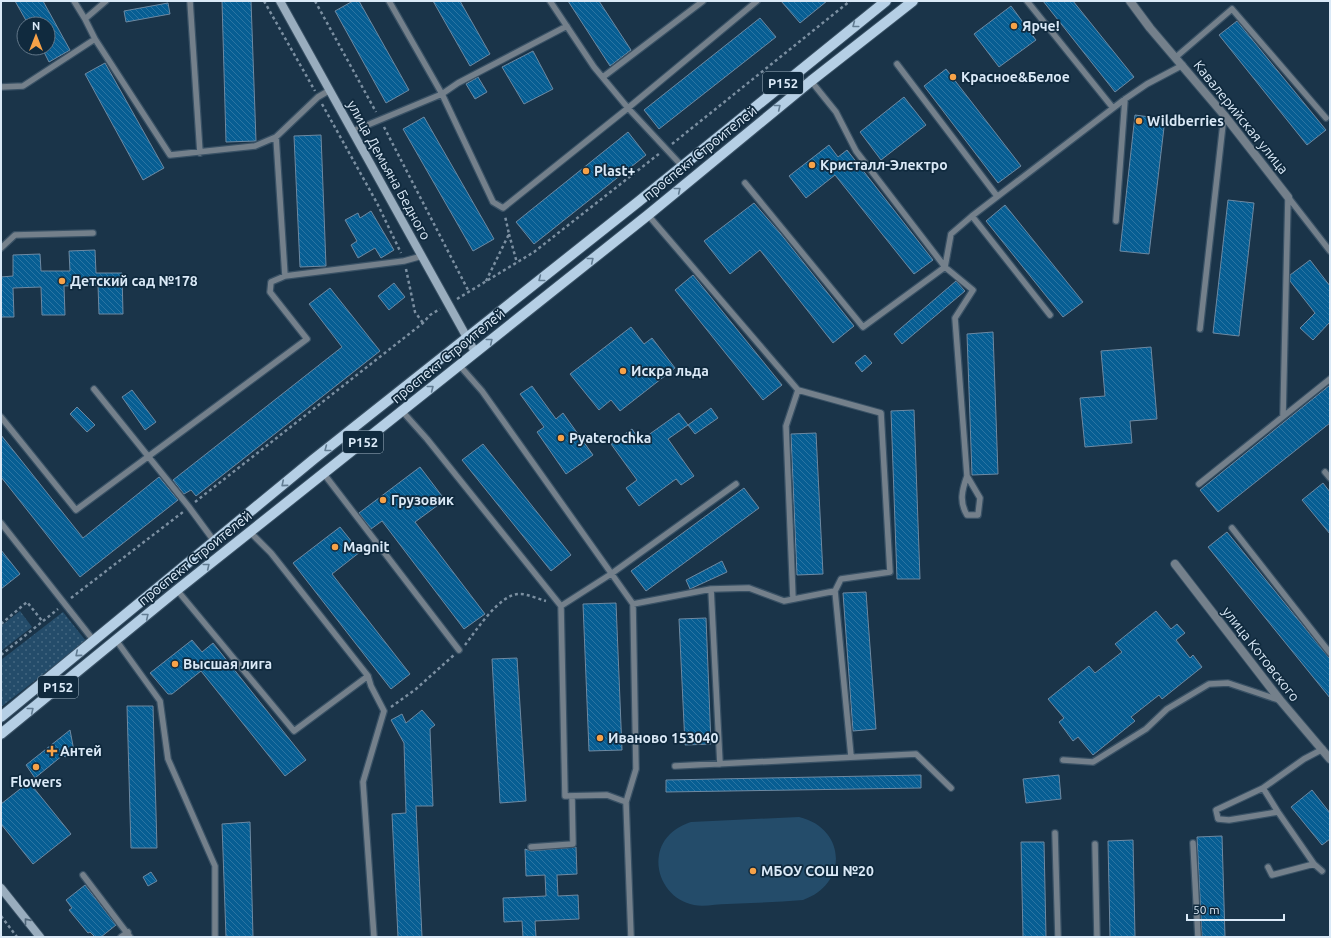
<svg xmlns="http://www.w3.org/2000/svg" width="1331" height="938" font-family="Ubuntu,sans-serif">
<style>
.grass{fill:url(#grass-dots)}
.garden{fill:#244c6a}
.building{fill:url(#building-back-hatch);stroke:#6d89a2}
.lines{fill:none;stroke-linecap:round;stroke-linejoin:round}
.lane-casing{stroke:#395165;stroke-width:8}
.street-casing{stroke:#395165;stroke-width:10}
.secondary-casing{stroke:#395165;stroke-width:10}
.primary-casing{stroke:#395165;stroke-width:12}
.path{stroke:#7b8fa1;stroke-width:2.5;stroke-dasharray:3 3;stroke-linecap:butt}
.lane{stroke:#74808b;stroke-width:5.5}
.street{stroke:#74808b;stroke-width:8}
.secondary{stroke:#99adbe;stroke-width:8}
.primary{stroke:#b5cfe5;stroke-width:10}
.oneway{stroke:#627c92}
.oneway2{stroke:#4e6578}
.poi-dot{fill:#f7a248;stroke:#102a3e;stroke-width:1.5}
.labels{text-anchor:middle;stroke-width:3.5;stroke-linejoin:round;paint-order:stroke}
.shield{fill:#102a3e;stroke:#9db0c0;stroke-width:1}
.shield-label{font-size:13px;font-weight:bold;fill:#dae9f7}
.poi-label{font-size:14px;font-weight:bold;fill:#dae9f7;stroke:#102a3e;text-anchor:start}
.street-label{font-size:14px;fill:#dae9f7;stroke:#102a3e}
</style>
<defs>
<pattern id="grass-dots" width="8" height="8" patternUnits="userSpaceOnUse"><rect width="8" height="8" fill="#244c6a"/><path d="M2 2h.1M6 6h.1" fill="none" stroke="#436680" stroke-width="1.8" stroke-linecap="round"/></pattern>
<pattern id="building-back-hatch" width="6" height="6" patternUnits="userSpaceOnUse"><rect width="6" height="6" fill="#075e93"/><path d="M-1 5l2 2M0 0l6 6M5-1l2 2" fill="none" stroke="#2b75a3"/></pattern>
</defs>
<rect width="100%" height="100%" fill="#1a3449"/>
<!-- grass -->
<path class="grass" d="M20,611L32,627L1,651V626Z
M63,612L86,641L1,707V660Z"/>
<!-- garden -->
<path class="garden" d="M799,817C846,828 849,884 803,900C778,902 752,903 727,904C717,904 704,907 694,905C671,901 655,878 659,855C662,838 675,827 691,822Z"/>
<!-- building -->
<path class="building" d="M15,1H43L70,50L49,62L42,48H48V24H28Z
M222,1H251L256,141L226,142Z
M353,1H359L409,90L386,103L335,11Z
M433,1H460L490,54L470,66Z
M568,1H599L631,50L610,66Z
M781,1H827L800,23Z
M1043,1H1073L1134,77L1115,92Z
M168,3L170,14L126,22L124,11Z
M1011,6L1036,40L999,67L974,34Z
M760,18L776,37L659,129L644,110Z
M1237,21L1326,130L1307,145L1219,35Z
M533,51L553,89L524,104L502,67Z
M105,63L164,168L143,180L85,74Z
M946,69L1021,166L998,183L924,86Z
M478,77L487,92L475,99L466,84Z
M904,97L926,125L881,160L860,132Z
M1135,115L1165,119L1149,254L1120,251Z
M424,117L494,239L473,251L403,129Z
M628,132L646,155L534,244L516,222Z
M321,135L326,266L300,267L294,136Z
M829,145L838,157L847,150L933,260L914,274L835,175L806,198L789,176Z
M1228,200L1254,203L1239,336L1213,333Z
M754,203L780,233L854,326L833,343L760,250L730,274L704,241Z
M1005,205L1083,302L1063,317L986,221Z
M371,211L394,250L381,258L375,248L358,258L351,245L357,241L345,220L358,213L360,218Z
M95,250L96,273H122L123,314H99L98,285L64,286L65,315H42L41,287L13,288L14,317H1V277L13,276V255L40,254L41,271H70L69,251Z
M1310,260L1330,286V322L1313,340L1300,328L1315,313L1290,281V275Z
M693,275L782,385L763,400L675,290Z
M956,281L965,291L902,344L894,334Z
M394,283L405,297L389,310L378,296Z
M330,288L380,351L196,496L191,490L184,494L173,480L342,347L309,304Z
M631,327L644,344L652,338L675,368L620,411L611,400L599,410L570,374Z
M993,332L998,474L972,475L967,334Z
M1151,347L1157,419L1130,421L1132,443L1085,447L1080,398L1105,396L1101,351Z
M865,355L872,363L862,372L855,363Z
M1330,385V423L1218,512L1200,490Z
M532,386L556,419L563,413L593,455L566,474L537,432L544,427L520,394Z
M132,390L156,422L145,430L122,397Z
M77,407L95,425L87,432L70,414Z
M711,408L718,418L695,434L688,425Z
M914,410L920,579H897L891,411Z
M679,413L688,425L668,439L694,476L681,485L676,479L639,506L626,488L637,480L611,444L632,429L640,441Z
M816,433L823,574L797,575L791,434Z
M1,435L83,538L159,477L178,500L80,577L1,477Z
M483,444L571,555L551,571L462,460Z
M420,467L445,500L415,522L485,614L464,629L382,521L371,529L359,513Z
M1323,483L1330,492V534L1302,500Z
M744,488L759,508L646,591L631,571Z
M340,527L360,552L332,574L410,674L391,689L293,563Z
M1227,532L1330,659V698L1208,547Z
M1,550L20,574L1,589Z
M722,561L727,572L690,589L686,580Z
M866,592L876,729L853,731L843,593Z
M616,603L622,750L589,751L583,604Z
M1156,611L1171,629L1177,624L1185,633L1176,640L1190,658L1193,655L1202,667L1162,699L1159,695L1131,717L1135,721L1093,755L1078,737L1073,741L1059,722L1064,718L1048,699L1089,666L1095,673L1122,652L1115,644Z
M706,618L711,744L685,745L679,619Z
M192,640L202,652L213,643L306,760L285,776L201,671L172,694H168L150,673Z
M517,658L526,801L500,803L492,659Z
M127,706H153L157,848H131Z
M422,710L435,725L430,729L433,806H416L422,937H398L392,814L406,813L404,743L391,720L402,714L406,723Z
M70,730L74,751L65,757L63,755L35,778L26,765Z
M921,775V788L666,792V780Z
M1059,775L1061,799L1026,803L1023,779Z
M29,782L71,834L33,864L1,824V804Z
M1312,790L1330,813V839L1322,845L1291,807Z
M250,822L253,937H226L222,824Z
M1222,836L1225,937H1202L1197,837Z
M1133,840L1135,937H1110L1108,841Z
M1021,842H1044L1046,937H1023Z
M576,847L577,874L557,875L558,896L578,895L579,919L535,921L536,937H523L522,921L504,922L503,898L546,896L545,875L526,876L525,849L531,851Z
M151,872L157,881L148,886L143,877Z
M85,885L116,925L101,937H95L90,932L88,933L69,910L72,908L66,900Z"/>
<g class="lines">
<defs>
<path id="lane" d="M74,1L85,19
M106,1L85,19L95,39L170,155L255,146L276,137L318,97L330,90
M190,1L200,153
M389,1L442,94L493,202L503,208L628,108L757,1
M550,1L594,67L628,108L682,166
M1027,1L1113,108
M1176,57L1232,9L1326,118
M897,64L997,196
M603,77L703,1
M811,81L836,112L856,151L945,267L973,290L955,318L967,476L980,498L978,515H967C959,502 962,490 967,476
M1,87L23,86L95,39
M353,131L442,94L458,83L567,26
M276,137L285,276L404,261L422,256
M745,183L863,327L945,267L951,234L972,216L1125,99L1147,84L1183,65
M1288,197L1330,251
M648,215L798,390
M972,216L1050,315
M1116,221L1125,99
M1,248L15,235L93,233
M1200,329L1224,115
M460,366L482,391L633,604L636,769L626,802L631,937
M94,389L189,507L214,541
M402,411L427,439L561,606
M1283,416L1288,197
M1,417L76,510L307,339L270,292L271,282L285,276
M1325,472L1330,478
M324,474L459,650
M1199,484L1330,379
M1,523L94,641
M1232,528L1330,653
M250,532L271,553L368,676L371,686L384,711L363,782L374,937
M177,590L294,731L368,676
M793,599L786,426L798,390L881,413L890,572L841,579L835,591
M633,604L711,589
M116,640L160,701L168,759L215,866V937
M1063,760L1093,762L1146,729L1167,709L1209,684L1228,683L1279,700
M720,764L711,589L749,588L784,601L835,591L851,756
M675,766L916,754L951,788
M1263,788L1278,812L1314,864
M626,802L607,795L565,796L561,606L611,574L736,484
M1278,812L1229,820L1218,819L1216,810L1263,788L1304,759L1323,749
M1055,833L1058,937
M1193,843L1198,937
M1095,844L1097,937
M531,847L573,844L572,796
M1268,867L1272,875L1314,864L1322,871
M83,875L130,937
M121,937L128,932"/>
<path id="street" d="M1130,1L1150,28L1224,115L1288,197
M1175,564L1280,700L1330,759"/>
<path id="secondary" d="M280,1L475,352
M1,888L40,937"/>
<path id="primary" d="M1,717L314,459L638,202L886,1
M1,734L177,590L648,215L811,81L913,1"/>
</defs>
<!-- lane casing -->
<use href="#lane" class="lane-casing"/>
<!-- street casing -->
<use href="#street" class="street-casing"/>
<!-- secondary casing -->
<use href="#secondary" class="secondary-casing"/>
<!-- primary casing -->
<use href="#primary" class="primary-casing"/>
<!-- path -->
<path class="path" d="M264,1L315,91
M315,1L376,112
M322,104L377,203L401,253
M384,127L469,292
M672,144L850,1
M509,234L517,263
M406,269L415,312L423,323
M486,281L509,234L505,216
M457,299L534,252L660,153
M195,502L423,323L430,315L440,309
M71,598L183,512
M1,624L27,602L43,622
M465,645C476,631 500,593 520,594C528,594 538,599 546,601
M1,655L58,609
M391,707L416,689L454,655
M1,916L17,937"/>
<!-- lane -->
<use href="#lane" class="lane"/>
<!-- street -->
<use href="#street" class="street"/>
<!-- secondary -->
<use href="#secondary" class="secondary"/>
<!-- primary -->
<use href="#primary" class="primary"/>
</g>
<!-- one-way arrows -->
<defs><path id="oneway-chevron" d="M-2-3.5L2.5 0L-2 3.5" fill="none" stroke-width="1.6" stroke-linecap="round" stroke-linejoin="round"/></defs>
<g class="oneway">
<use href="#oneway-chevron" transform="translate(855 25) rotate(142)"/>
<use href="#oneway-chevron" transform="translate(778 107) rotate(-39)"/>
<use href="#oneway-chevron" transform="translate(678 190) rotate(-39)"/>
<use href="#oneway-chevron" transform="translate(591 260) rotate(-39)"/>
<use href="#oneway-chevron" transform="translate(541 279) rotate(142)"/>
<use href="#oneway-chevron" transform="translate(490 341) rotate(-39)"/>
<use href="#oneway-chevron" transform="translate(431 388) rotate(-38)"/>
<use href="#oneway-chevron" transform="translate(327 449) rotate(142)"/>
<use href="#oneway-chevron" transform="translate(284 484) rotate(140)"/>
<use href="#oneway-chevron" transform="translate(207 566) rotate(-39)"/>
<use href="#oneway-chevron" transform="translate(146 616) rotate(-39)"/>
<use href="#oneway-chevron" transform="translate(78 654) rotate(140)"/>
<use href="#oneway-chevron" transform="translate(31 710) rotate(-39)"/>
</g>
<use class="oneway2" href="#oneway-chevron" transform="translate(27 921) rotate(-129)"/>
<!-- markers -->
<g class="poi-dot">
<circle cx="1014" cy="26" r="4"/>
<circle cx="953" cy="77" r="4"/>
<circle cx="1139" cy="121" r="4"/>
<circle cx="812" cy="165" r="4"/>
<circle cx="586" cy="171" r="4"/>
<circle cx="62" cy="281" r="4"/>
<circle cx="623" cy="371" r="4"/>
<circle cx="561" cy="438" r="4"/>
<circle cx="383" cy="500" r="4"/>
<circle cx="335" cy="547" r="4"/>
<circle cx="175" cy="664" r="4"/>
<circle cx="600" cy="738" r="4"/>
<path d="M50 745h4v4h4v4h-4v4h-4v-4h-4v-4h4z"/>
<circle cx="36" cy="767" r="4"/>
<circle cx="753" cy="871" r="4"/>
</g>
<g class="labels">
<!-- shield labels -->
<g class="shield">
<rect x="763" y="72" width="40" height="22" rx="3"/>
<rect x="343" y="431" width="40" height="22" rx="3"/>
<rect x="38" y="676" width="40" height="22" rx="3"/>
</g>
<g class="shield-label">
<text x="783" y="88">Р152</text>
<text x="363" y="447">Р152</text>
<text x="58" y="692">Р152</text>
</g>
<!-- poi labels -->
<g class="poi-label">
<text x="1022" y="31">Ярче!</text>
<text x="961" y="82">Красное&amp;Белое</text>
<text x="1147" y="126">Wildberries</text>
<text x="820" y="170">Кристалл-Электро</text>
<text x="594" y="176">Plast+</text>
<text x="70" y="286">Детский сад №178</text>
<text x="631" y="376">Искра льда</text>
<text x="569" y="443">Pyaterochka</text>
<text x="391" y="505">Грузовик</text>
<text x="343" y="552">Magnit</text>
<text x="183" y="669">Высшая лига</text>
<text x="608" y="743">Иваново 153040</text>
<text x="60" y="756">Антей</text>
<text x="36" y="787" text-anchor="middle">Flowers</text>
<text x="761" y="876">МБОУ СОШ №20</text>
</g>
<!-- street labels -->
<g class="street-label">
<text transform="translate(1241 117) rotate(51)" y="5">Кавалерийская улица</text>
<text transform="translate(700 153) rotate(-39)" y="5">проспект Строителей</text>
<text transform="translate(389 170) rotate(61)" y="5">улица Демьяна Бедного</text>
<text transform="translate(448 356) rotate(-39)" y="5">проспект Строителей</text>
<text transform="translate(195 558) rotate(-39)" y="5">проспект Строителей</text>
<text transform="translate(1261 654) rotate(52)" y="5">улица Котовского</text>
</g>
</g>
<!-- border -->
<rect width="1331" height="938" fill="none" stroke="#dae9f7" stroke-width="4"/>
<!-- north arrow -->
<g transform="translate(36 36)"><circle r="19" fill="#102a3e" stroke="#617688"/>
<path d="M0-3L7 15L0 10L-7 15Z" fill="#f7a248"/>
<text y="-6" font-size="11" font-weight="bold" text-anchor="middle" fill="#dae9f7">N</text>
</g>
<!-- scale -->
<path d="M1187 914v6h97v-6" fill="none" stroke="#dae9f7" stroke-width="2"/>
<text x="1193" y="914" font-size="12" fill="#dae9f7" stroke="#102a3e" stroke-width="3" paint-order="stroke">50 m</text>
</svg>
